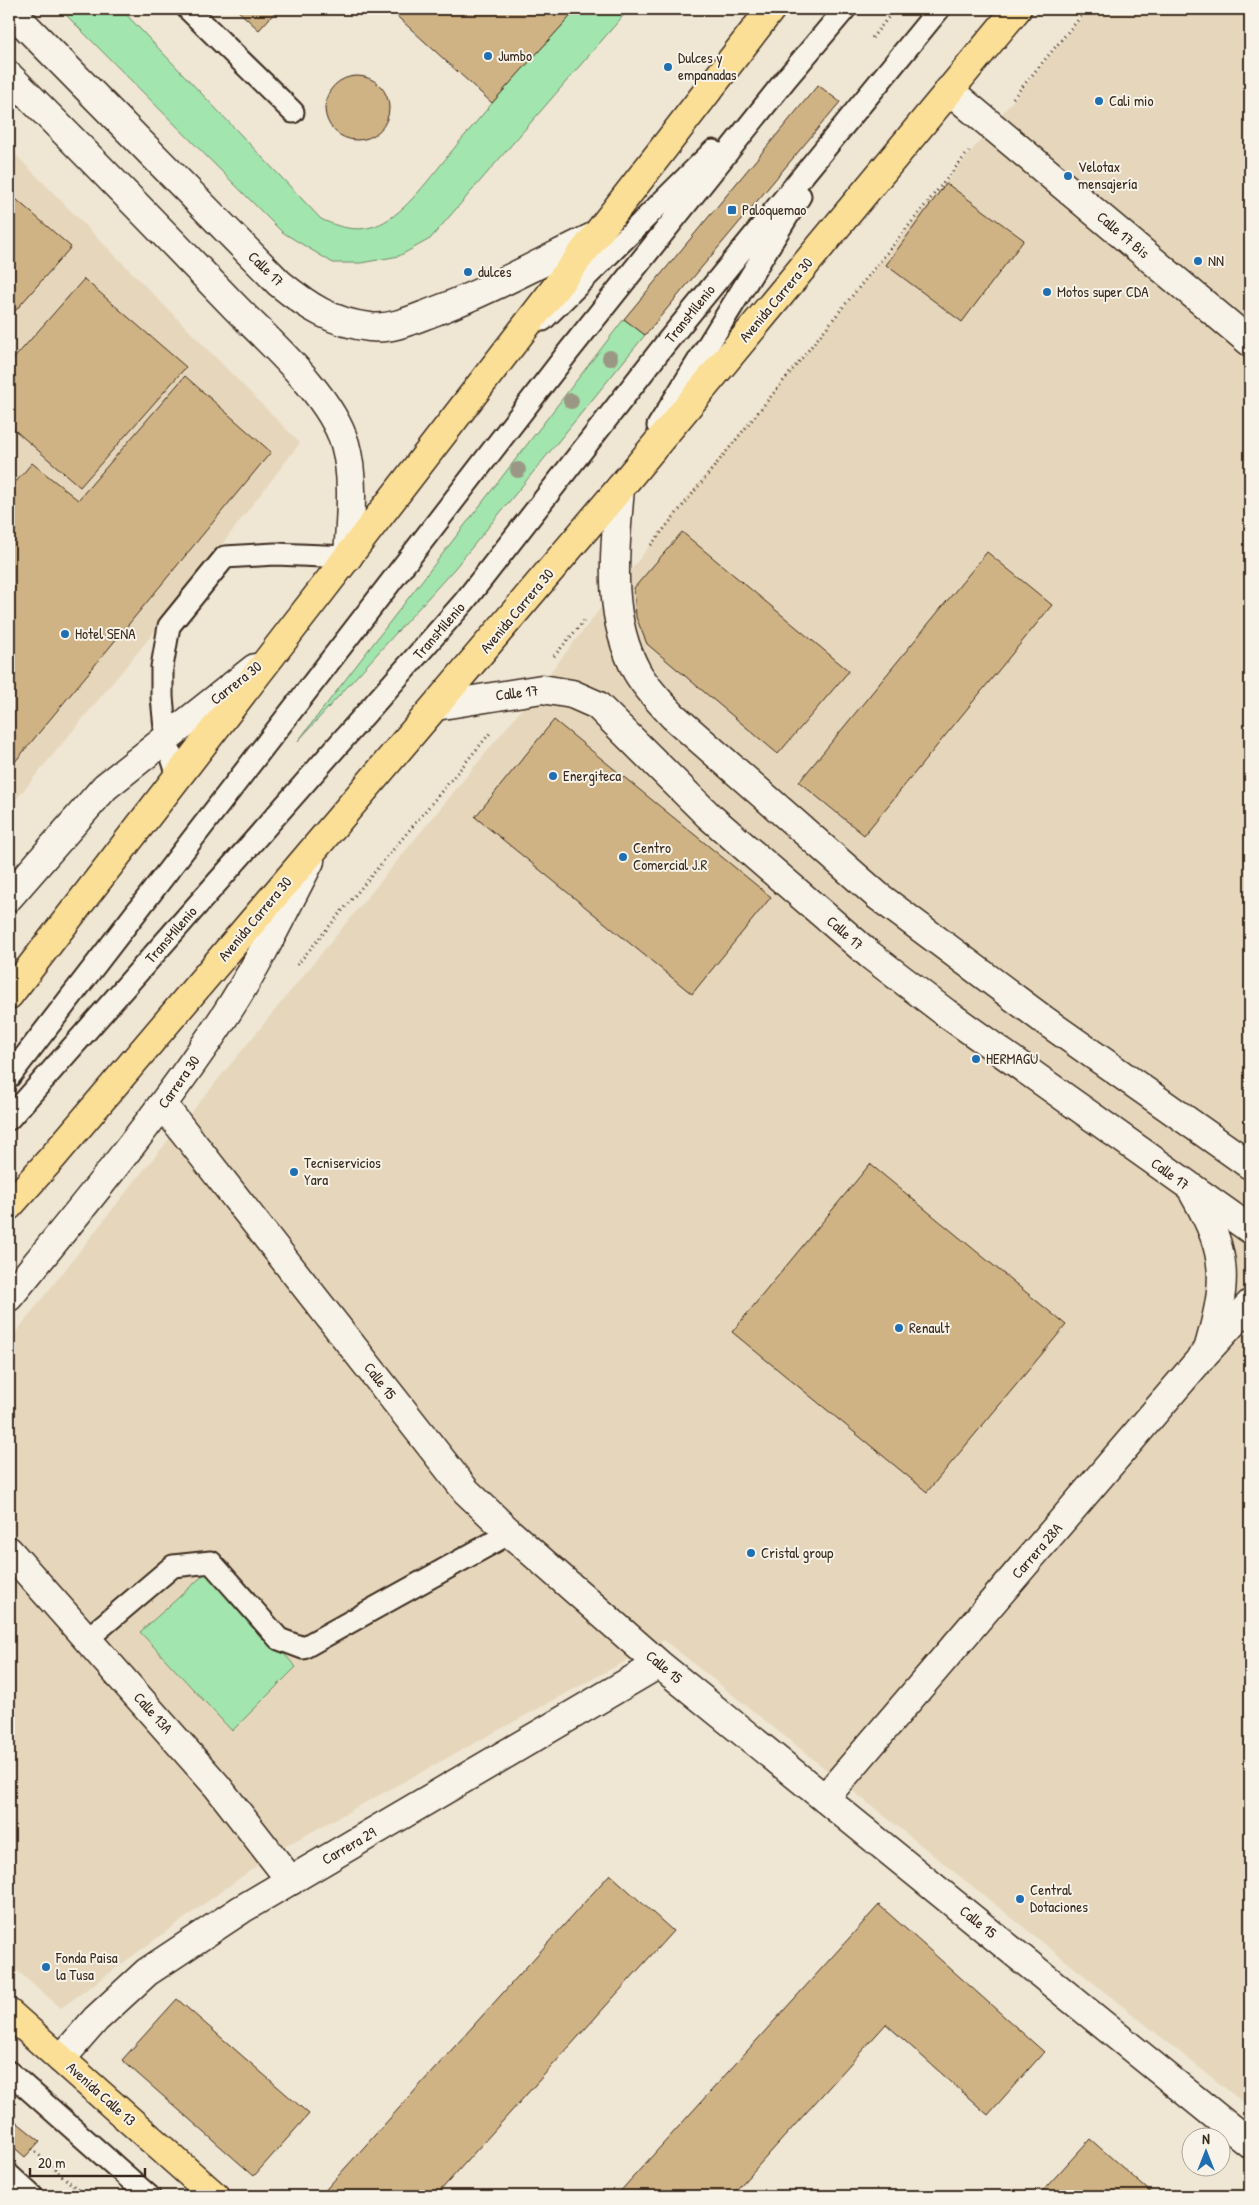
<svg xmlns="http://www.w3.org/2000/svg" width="1259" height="2205" font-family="'Patrick Hand',sans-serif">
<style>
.built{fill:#e6d7bc}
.green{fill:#a3e5ae;stroke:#6f8866}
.building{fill:#d0b385;stroke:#3b2a1e}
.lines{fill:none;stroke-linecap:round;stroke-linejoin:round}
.service-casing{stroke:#3b2a1e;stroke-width:25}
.minor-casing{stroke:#3b2a1e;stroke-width:31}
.tertiary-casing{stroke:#3b2a1e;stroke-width:31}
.primary-casing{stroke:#3b2a1e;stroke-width:31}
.trunk-casing{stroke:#3b2a1e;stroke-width:31}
.path{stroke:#3b2a1e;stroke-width:3;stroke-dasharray:1 4;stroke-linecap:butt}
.service{stroke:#f7f3e8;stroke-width:21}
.minor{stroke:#f7f3e8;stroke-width:28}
.tertiary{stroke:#f7f3e8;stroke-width:28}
.primary{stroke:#fbdf96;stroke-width:28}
.trunk{stroke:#fbdf96;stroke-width:28}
.tree{fill:#9a9884}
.poi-dot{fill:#1f6fb2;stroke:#f7f3e8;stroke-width:2}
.labels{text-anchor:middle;stroke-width:4;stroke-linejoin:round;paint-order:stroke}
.poi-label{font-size:15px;fill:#3b2a1e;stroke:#f7f3e8;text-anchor:start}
.street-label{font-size:15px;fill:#3b2a1e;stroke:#f7f3e8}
</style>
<rect width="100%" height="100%" fill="#efe6d4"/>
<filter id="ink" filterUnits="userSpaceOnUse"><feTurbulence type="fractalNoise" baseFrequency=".02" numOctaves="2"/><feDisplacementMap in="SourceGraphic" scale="10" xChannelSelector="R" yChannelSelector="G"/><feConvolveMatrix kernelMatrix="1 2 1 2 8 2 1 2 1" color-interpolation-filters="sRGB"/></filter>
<g filter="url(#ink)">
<!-- built -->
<path class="built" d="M1088,9H1250V2108L664,1640L280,1849L61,2008L9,1964V1341L130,1187L516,716L703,478Z
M9,148L300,443L156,630L9,808Z"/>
<!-- green -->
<path class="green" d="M60,9H121L321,219C344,230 366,234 389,219C414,203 441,163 461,140C498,95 538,52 577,9H629L430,239L399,256L361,263H333L282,232Z
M624,319L645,335L455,568L298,741Z
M208,1571L296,1667L232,1731L140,1632Z"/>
<!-- building -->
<path class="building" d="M236,9H278L259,30Z
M389,9H577L492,103Z
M325 108a32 32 0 1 1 64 0a32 32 0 1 1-64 0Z
M818,85L840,102L645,335L624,319Z
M946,183L1024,240L962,322L886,265Z
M9,193L71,247L9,318Z
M84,279L186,367L80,487L9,425V364Z
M185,376L271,452L9,769V490L32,463L78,500Z
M682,532L849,671L778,754L647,644L636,617L634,588Z
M987,552L1052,605L864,835L799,782Z
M554,720L771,897L692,994L475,817Z
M870,1164L1066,1325L927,1492L732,1332Z
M610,1874L673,1931L440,2191L445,2196H320Z
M879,1905L1044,2052L988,2115L886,2024L731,2196H616Z
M177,1999L309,2114L254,2176L122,2060Z
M9,2116L40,2141L25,2157L9,2143Z
M1090,2139L1155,2196H1038Z"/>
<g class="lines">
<defs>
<path id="service" d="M188,9L293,112
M543,320L713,151
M658,426L800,196
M178,776L166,739L162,697V667L169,626L225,557L275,554L348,557
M9,1077L569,351L786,79L845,9
M9,1119L464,602L666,343L939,9
M87,1639L173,1566L211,1562L279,1639L303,1648L510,1533
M9,2072L149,2196
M9,2175L32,2196"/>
<path id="minor" d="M949,90L1250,342
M9,897L105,787L255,668
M163,1105L466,1491L510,1533L659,1664L1250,2144
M9,1297C84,1205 160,1114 226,1014C258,965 283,913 310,861
M9,1551L217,1786L291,1881
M825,1798L1208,1350L1250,1304
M61,2059L96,2019L147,1972L242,1909L659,1664"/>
<path id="tertiary" d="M9,9L279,283C307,306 333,323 370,327C391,330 414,319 433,312C489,291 542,262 595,236
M9,76C85,152 160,229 234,306C270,343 330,394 345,444C355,480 350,520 348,557
M620,488C615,550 606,615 637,672C647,689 660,702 673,716L878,896L1044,1020L1250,1165
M436,706L542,689L572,694L597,705L709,816L870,955L946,1013L1250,1229
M1194,1194C1230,1256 1227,1283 1208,1350"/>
<path id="primary" d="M9,2013L215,2196"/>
<path id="trunk" d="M9,995L771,9
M9,1206L52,1158L620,488L1017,9"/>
</defs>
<!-- service casing -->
<use href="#service" class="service-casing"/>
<!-- minor casing -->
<use href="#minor" class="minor-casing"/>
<!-- tertiary casing -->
<use href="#tertiary" class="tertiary-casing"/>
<!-- primary casing -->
<use href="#primary" class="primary-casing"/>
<!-- trunk casing -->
<use href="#trunk" class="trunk-casing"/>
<!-- path -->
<path class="path" d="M872,38L895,9
M1013,98L1087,9
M651,545L969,151
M554,656L584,621
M297,965L491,732
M32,2149L85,2196"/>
<!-- service -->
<use href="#service" class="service"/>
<!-- minor -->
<use href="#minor" class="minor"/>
<!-- tertiary -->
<use href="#tertiary" class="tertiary"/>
<!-- primary -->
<use href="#primary" class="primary"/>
<!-- trunk -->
<use href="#trunk" class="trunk"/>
</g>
<!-- trees -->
<g class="tree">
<circle cx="610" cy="358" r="8"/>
<circle cx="571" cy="401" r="8"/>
<circle cx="518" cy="470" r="8"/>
</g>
</g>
<!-- markers -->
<g class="poi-dot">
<circle cx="488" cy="56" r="5"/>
<circle cx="668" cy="67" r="5"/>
<circle cx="1099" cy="101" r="5"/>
<circle cx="1068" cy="176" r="5"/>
<rect x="727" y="205" width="10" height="10" rx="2.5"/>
<circle cx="1198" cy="261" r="5"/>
<circle cx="468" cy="272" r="5"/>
<circle cx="1047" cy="292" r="5"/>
<circle cx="65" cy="634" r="5"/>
<circle cx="553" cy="776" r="5"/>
<circle cx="623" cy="857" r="5"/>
<circle cx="976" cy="1059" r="5"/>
<circle cx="294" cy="1172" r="5"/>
<circle cx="899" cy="1328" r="5"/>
<circle cx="751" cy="1553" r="5"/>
<circle cx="1020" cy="1899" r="5"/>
<circle cx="46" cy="1967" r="5"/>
</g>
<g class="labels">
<!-- poi labels -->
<g class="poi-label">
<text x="498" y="61">Jumbo</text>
<text x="678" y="63">Dulces y<tspan x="678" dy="17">empanadas</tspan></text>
<text x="1109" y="106">Cali mio</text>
<text x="1078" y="172">Velotax<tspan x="1078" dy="17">mensajería</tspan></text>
<text x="742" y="215">Paloquemao</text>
<text x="1208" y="266">NN</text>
<text x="478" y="277">dulces</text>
<text x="1057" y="297">Motos super CDA</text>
<text x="75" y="639">Hotel SENA</text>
<text x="563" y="781">Energiteca</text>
<text x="633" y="853">Centro<tspan x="633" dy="17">Comercial J.R</tspan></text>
<text x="986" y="1064">HERMAGU</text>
<text x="304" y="1168">Tecniservicios<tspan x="304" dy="17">Yara</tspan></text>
<text x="909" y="1333">Renault</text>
<text x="761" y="1558">Cristal group</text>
<text x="1030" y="1895">Central<tspan x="1030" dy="17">Dotaciones</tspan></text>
<text x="56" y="1963">Fonda Paisa<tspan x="56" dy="17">la Tusa</tspan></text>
</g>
<!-- street labels -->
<g class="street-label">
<text transform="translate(1123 235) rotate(40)" y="5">Calle 17 Bis</text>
<text transform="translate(266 269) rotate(44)" y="5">Calle 17</text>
<text transform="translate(776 300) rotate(-50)" y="5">Avenida Carrera 30</text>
<text transform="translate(690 314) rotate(-51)" y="5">TransMilenio</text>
<text transform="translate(517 611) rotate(-50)" y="5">Avenida Carrera 30</text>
<text transform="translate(439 631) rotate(-49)" y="5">TransMilenio</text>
<text transform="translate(236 683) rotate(-38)" y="5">Carrera 30</text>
<text transform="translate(517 693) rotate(-7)" y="5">Calle 17</text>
<text transform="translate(255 919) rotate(-50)" y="5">Avenida Carrera 30</text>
<text transform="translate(845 933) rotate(41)" y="5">Calle 17</text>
<text transform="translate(171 935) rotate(-49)" y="5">TransMilenio</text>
<text transform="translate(179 1082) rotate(-55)" y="5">Carrera 30</text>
<text transform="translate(1170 1174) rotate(36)" y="5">Calle 17</text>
<text transform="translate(380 1381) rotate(52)" y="5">Calle 15</text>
<text transform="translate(1037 1551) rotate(-49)" y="5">Carrera 28A</text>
<text transform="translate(664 1667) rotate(40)" y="5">Calle 15</text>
<text transform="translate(153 1713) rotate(48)" y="5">Calle 13A</text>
<text transform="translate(349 1846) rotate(-30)" y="5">Carrera 29</text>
<text transform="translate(978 1922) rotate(39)" y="5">Calle 15</text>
<text transform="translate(101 2094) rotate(42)" y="5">Avenida Calle 13</text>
</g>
</g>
<!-- margin -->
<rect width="1259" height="2205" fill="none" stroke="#f7f3e8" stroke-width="30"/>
<rect x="15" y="15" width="1229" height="2175" fill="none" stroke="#3b2a1e" stroke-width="2" filter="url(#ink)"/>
<!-- north arrow -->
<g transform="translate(1206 2152)"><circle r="24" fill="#f7f3e8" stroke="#aca397"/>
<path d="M0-4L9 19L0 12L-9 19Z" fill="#1f6fb2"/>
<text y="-8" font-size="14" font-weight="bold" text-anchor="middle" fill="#3b2a1e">N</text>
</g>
<!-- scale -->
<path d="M30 2168v8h115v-8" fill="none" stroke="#3b2a1e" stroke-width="2.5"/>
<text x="38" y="2168" font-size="15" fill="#3b2a1e" stroke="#f7f3e8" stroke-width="4" paint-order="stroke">20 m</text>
</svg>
